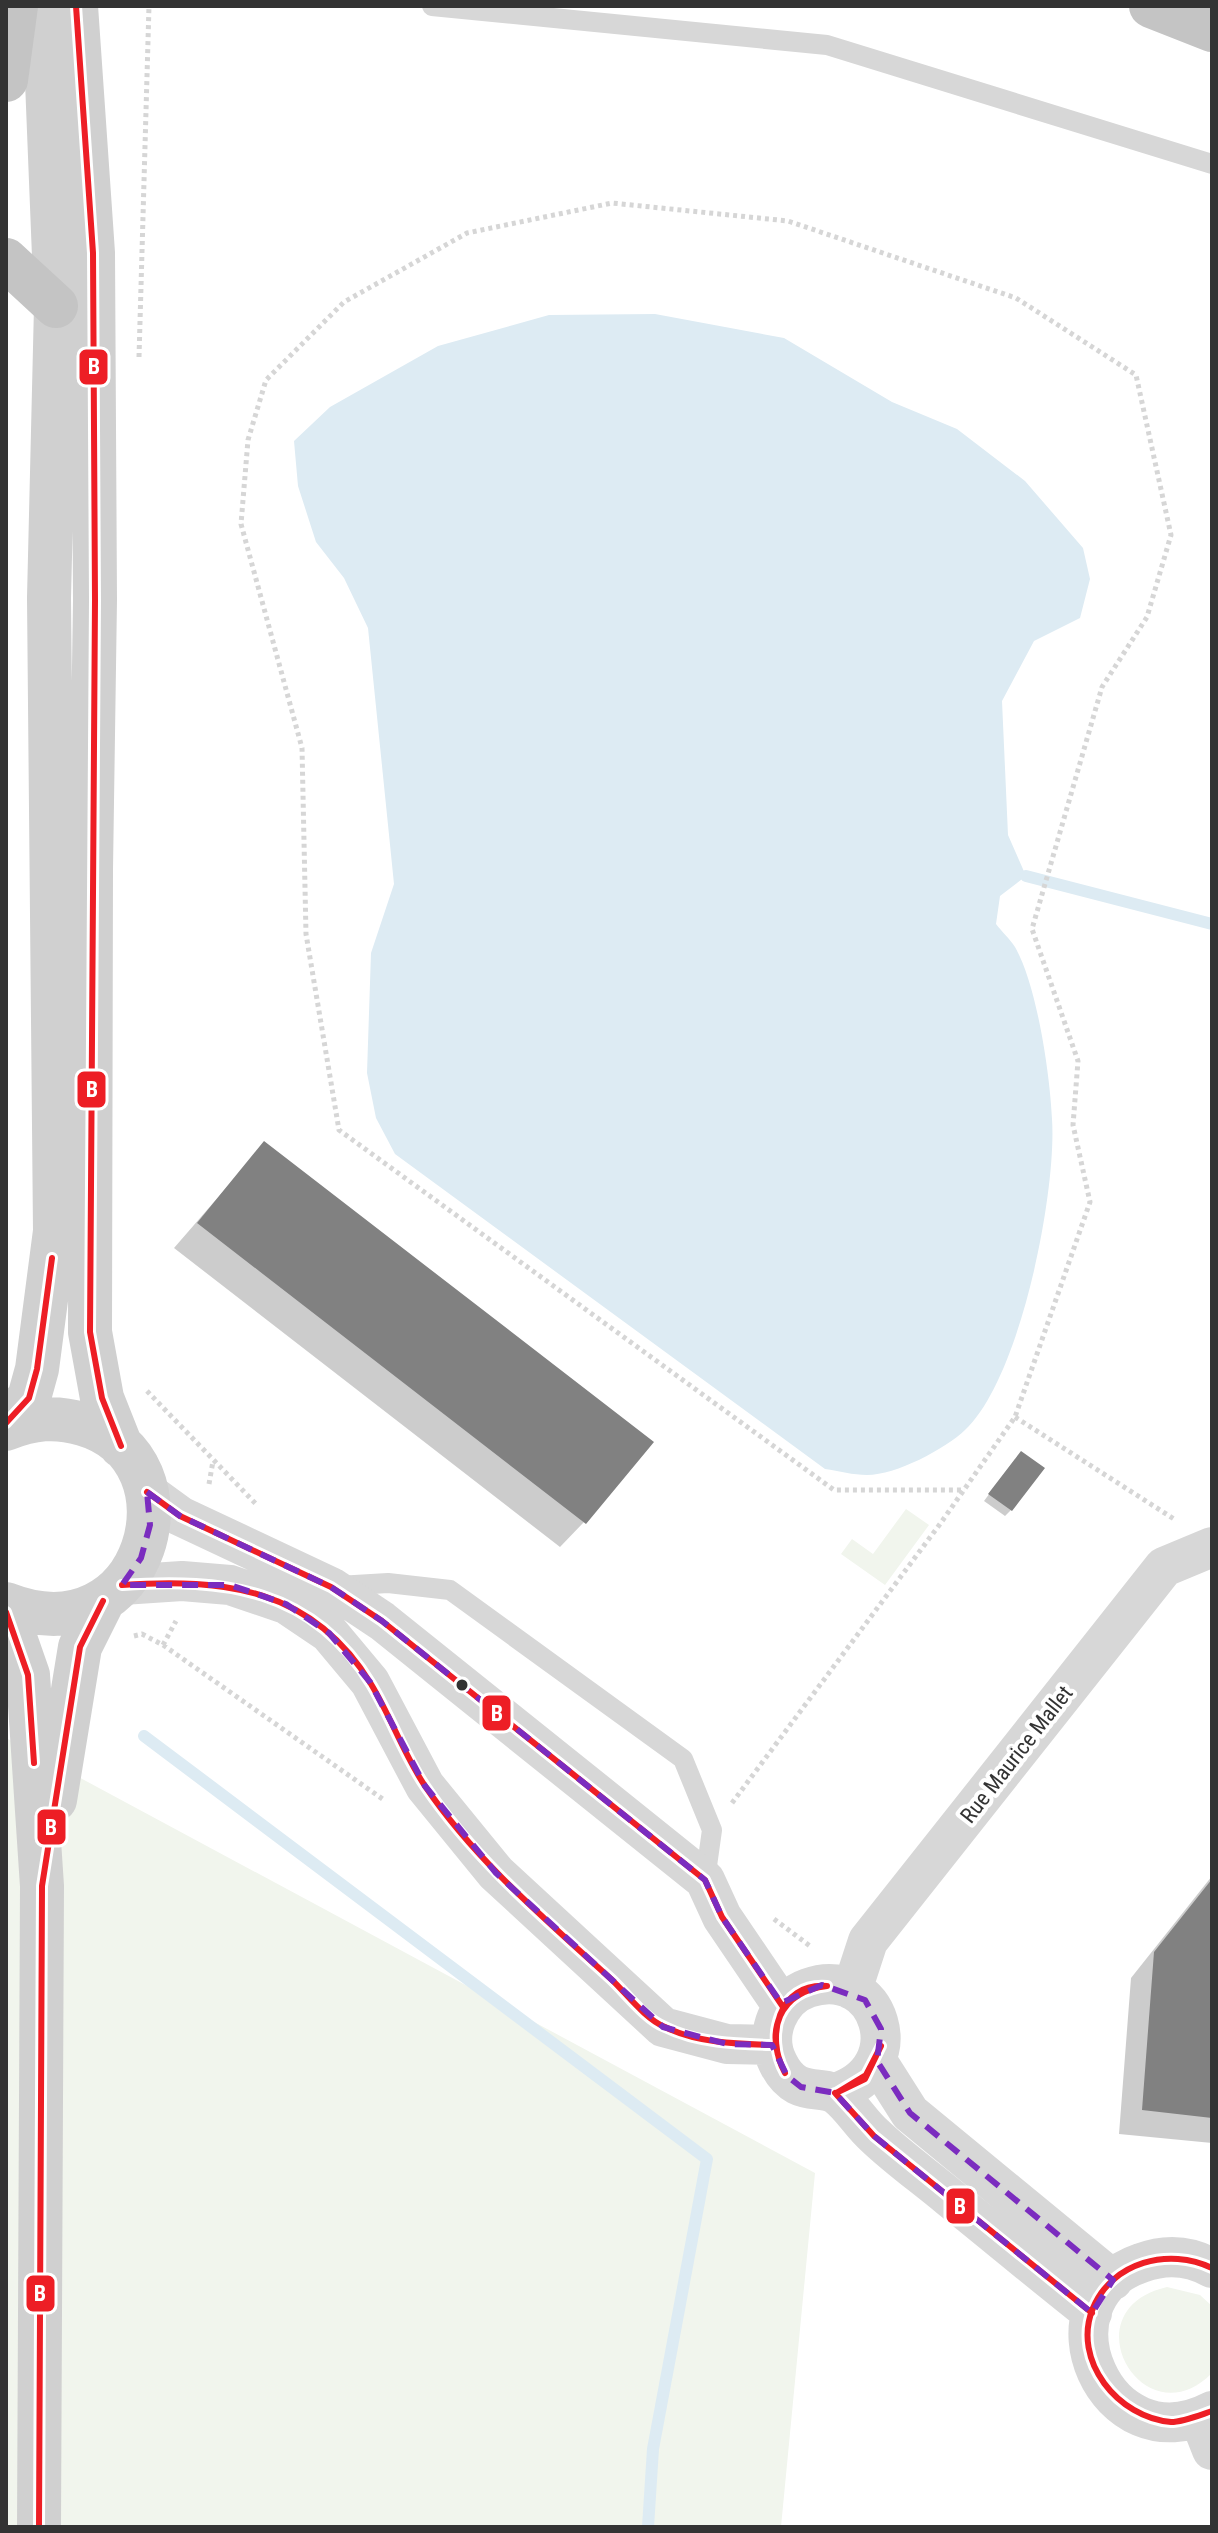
<svg xmlns="http://www.w3.org/2000/svg" width="1218" height="2533" font-family="'Roboto Condensed',sans-serif">
<style>
.green{fill:#f1f5ed}
.water{fill:#ddebf3}
.shadow{fill:#0003}
.lines{fill:none;stroke-linecap:round;stroke-linejoin:round}
.stream{stroke:#ddebf3;stroke-width:12}
.building{fill:#818181}
.path{stroke:#d6d6d6;stroke-width:5;stroke-dasharray:4 4;stroke-linecap:butt}
.lane{stroke:#d7d7d7;stroke-width:20}
.street{stroke:#d7d7d7;stroke-width:40}
.secondary{stroke:#d0d0d0;stroke-width:44}
.highway{stroke:#c4c4c4;stroke-width:44}
.bus-1-casing{stroke:#fff;stroke-width:12}
.bus-1{stroke:#ed1e25;stroke-width:6}
.marked{fill:none;stroke:#7b2cbf;stroke-width:6;stroke-dasharray:16 10;stroke-linejoin:round}
.bus-dot{fill:#333;stroke:#fff;stroke-width:3}
.labels{text-anchor:middle;stroke-width:8;stroke-linejoin:round;paint-order:stroke}
.street-label{font-size:22px;fill:#333;stroke:#fff}
.line-badge{stroke:#fff;stroke-width:3}
.badge-label{font-size:22px;text-anchor:middle;font-weight:bold;fill:#fff}
</style>
<rect width="100%" height="100%" fill="#fff"/>
<!-- green -->
<path class="green" d="M906,1509L929,1525L885,1585L841,1554L852,1539L873,1554Z
M6,1738L815,2173L781,2527H6Z
M1167,2287L1200,2295L1212,2306V2373C1144,2442 1067,2310 1167,2287Z"/>
<!-- water -->
<path class="water" d="M655,314L784,338L892,402L957,429L1025,481L1083,548L1090,579L1080,618L1034,641L1002,701L1008,835L1026,876L1000,896L996,924C1002,932 1010,939 1015,947C1037,985 1050,1075 1052,1119C1057,1193 1020,1379 965,1430C945,1449 896,1475 867,1475C853,1475 839,1471 825,1469L395,1154L376,1118L367,1073L371,953L394,884L368,628L344,578L316,542L298,486L294,441L330,407L438,346L549,315Z"/>
<!-- shadow -->
<path class="shadow" d="M265,1143L584,1522L560,1547L174,1248Z
M1015,1459L1011,1510L1005,1516L984,1501Z
M1212,1876V2143L1119,2134L1131,1978Z"/>
<g class="lines">
<!-- stream -->
<path class="stream" d="M1026,876L1212,924
M144,1736L707,2159L653,2449L648,2527"/>
</g>
<!-- building -->
<path class="building" d="M264,1141L654,1442L586,1524L197,1223Z
M1021,1451L1045,1468L1012,1511L988,1494Z
M1212,1879V2118L1142,2110L1154,1952Z"/>
<g class="lines">
<!-- path -->
<path class="path" d="M139,357L149,6
M147,1391L256,1504
M1015,1417L1174,1519
M209,1484L213,1461
M134,1636L142,1634L163,1645L384,1800
M163,1645L176,1621
M732,1803L940,1524L1015,1417L1090,1202L1073,1125L1078,1061L1032,929L1102,687L1147,617L1171,535L1136,375L1016,298L788,221L612,203L467,233L344,302L266,380L248,440L241,524L302,748L306,934L339,1130L834,1490H965
M774,1919L810,1946"/>
<!-- lane -->
<path class="lane" d="M432,6L827,45L1212,164
M338,1586L388,1583L450,1590L683,1759L712,1830L705,1880"/>
<!-- street -->
<path class="street" d="M147,1492L180,1516L331,1587L382,1621L705,1880L722,1917L783,2007
M122,1585L182,1581L230,1585L286,1604L329,1633L370,1682L425,1786L496,1873L663,2027L727,2044L772,2045
M852,1990L868,1941L1164,1567L1212,1547
M877,2061L910,2113L1113,2280
M835,2093C915,2068 879,1963 808,1988C779,1998 763,2034 778,2063C796,2100 822,2083 838,2096C852,2107 861,2124 875,2136C898,2158 925,2177 950,2198C997,2236 1044,2275 1092,2313
M1212,2268C1189,2255 1165,2254 1141,2263C1035,2299 1105,2467 1212,2411
M1199,2417L1212,2450"/>
<!-- secondary -->
<path class="secondary" d="M76,6L93,253L95,600L91,869L90,1332L102,1398L121,1446
M6,1423L29,1398L37,1369L55,1231L49,598L56,306L44,6
M6,1429C33,1418 55,1416 83,1424C203,1459 148,1660 6,1604
M6,1612L28,1675L42,1886L39,2527
M55,1800L80,1647L103,1601"/>
<!-- highway -->
<path class="highway" d="M1151,6L1212,30
M6,80L16,6
M6,260L56,306"/>
<defs>
<path id="bus-1" d="M76,6L93,253L95,600L90,1332L102,1398L121,1446
M6,1423L29,1398L37,1369L52,1258
M147,1492L180,1516L331,1587L382,1621L705,1880L722,1917L783,2007
M122,1585C224,1578 313,1588 371,1684C391,1717 404,1755 425,1786C475,1860 545,1919 611,1979C626,1993 645,2019 665,2027C697,2043 737,2044 772,2045
M6,1612L28,1675L34,1763
M785,2073C765,2038 778,1982 827,1986
M785,2073C764,2031 779,1992 827,1986
M838,2092L866,2075L881,2046
M838,2092L865,2079L881,2046
M835,2093L874,2136L1092,2313
M1212,2268C1169,2247 1112,2262 1093,2308C1071,2361 1119,2418 1171,2422C1183,2422 1200,2415 1212,2411
M39,2527L42,1886L80,1647L103,1601"/>
</defs>
<!-- bus-1 casing -->
<use href="#bus-1" class="bus-1-casing"/>
<!-- bus-1 -->
<use href="#bus-1" class="bus-1"/>
</g>
<!-- marked area -->
<path class="marked" d="M147,1492L180,1516L331,1587L382,1621L705,1880L722,1917L781,2003L822,1985L865,2000L881,2029L877,2061L910,2113L1113,2280L1092,2313L874,2136L835,2093L801,2087L787,2076L772,2045L727,2044L663,2027L496,1873L425,1786L370,1682L329,1633L286,1604L230,1585H122L141,1558L150,1525Z"/>
<!-- markers -->
<circle class="bus-dot" cx="462" cy="1685" r="7"/>
<g class="labels">
<!-- street labels -->
<g class="street-label">
<text transform="translate(1016 1754) rotate(-52)" y="8">Rue Maurice Mallet</text>
</g>
</g>
<g class="line-badge">
<rect x="78" y="348" width="31" height="38" rx="8" fill="#ed1e25"/>
<rect x="76" y="1070" width="31" height="39" rx="8" fill="#ed1e25"/>
<rect x="481" y="1694" width="31" height="38" rx="8" fill="#ed1e25"/>
<rect x="36" y="1808" width="31" height="38" rx="8" fill="#ed1e25"/>
<rect x="945" y="2187" width="31" height="38" rx="8" fill="#ed1e25"/>
<rect x="25" y="2274" width="31" height="39" rx="8" fill="#ed1e25"/>
</g>
<g class="badge-label">
<text x="94" y="374">B</text>
<text x="92" y="1097">B</text>
<text x="497" y="1721">B</text>
<text x="51" y="1835">B</text>
<text x="960" y="2214">B</text>
<text x="40" y="2301">B</text>
</g>
<!-- border -->
<rect width="1218" height="2533" fill="none" stroke="#333333" stroke-width="16"/>
</svg>
